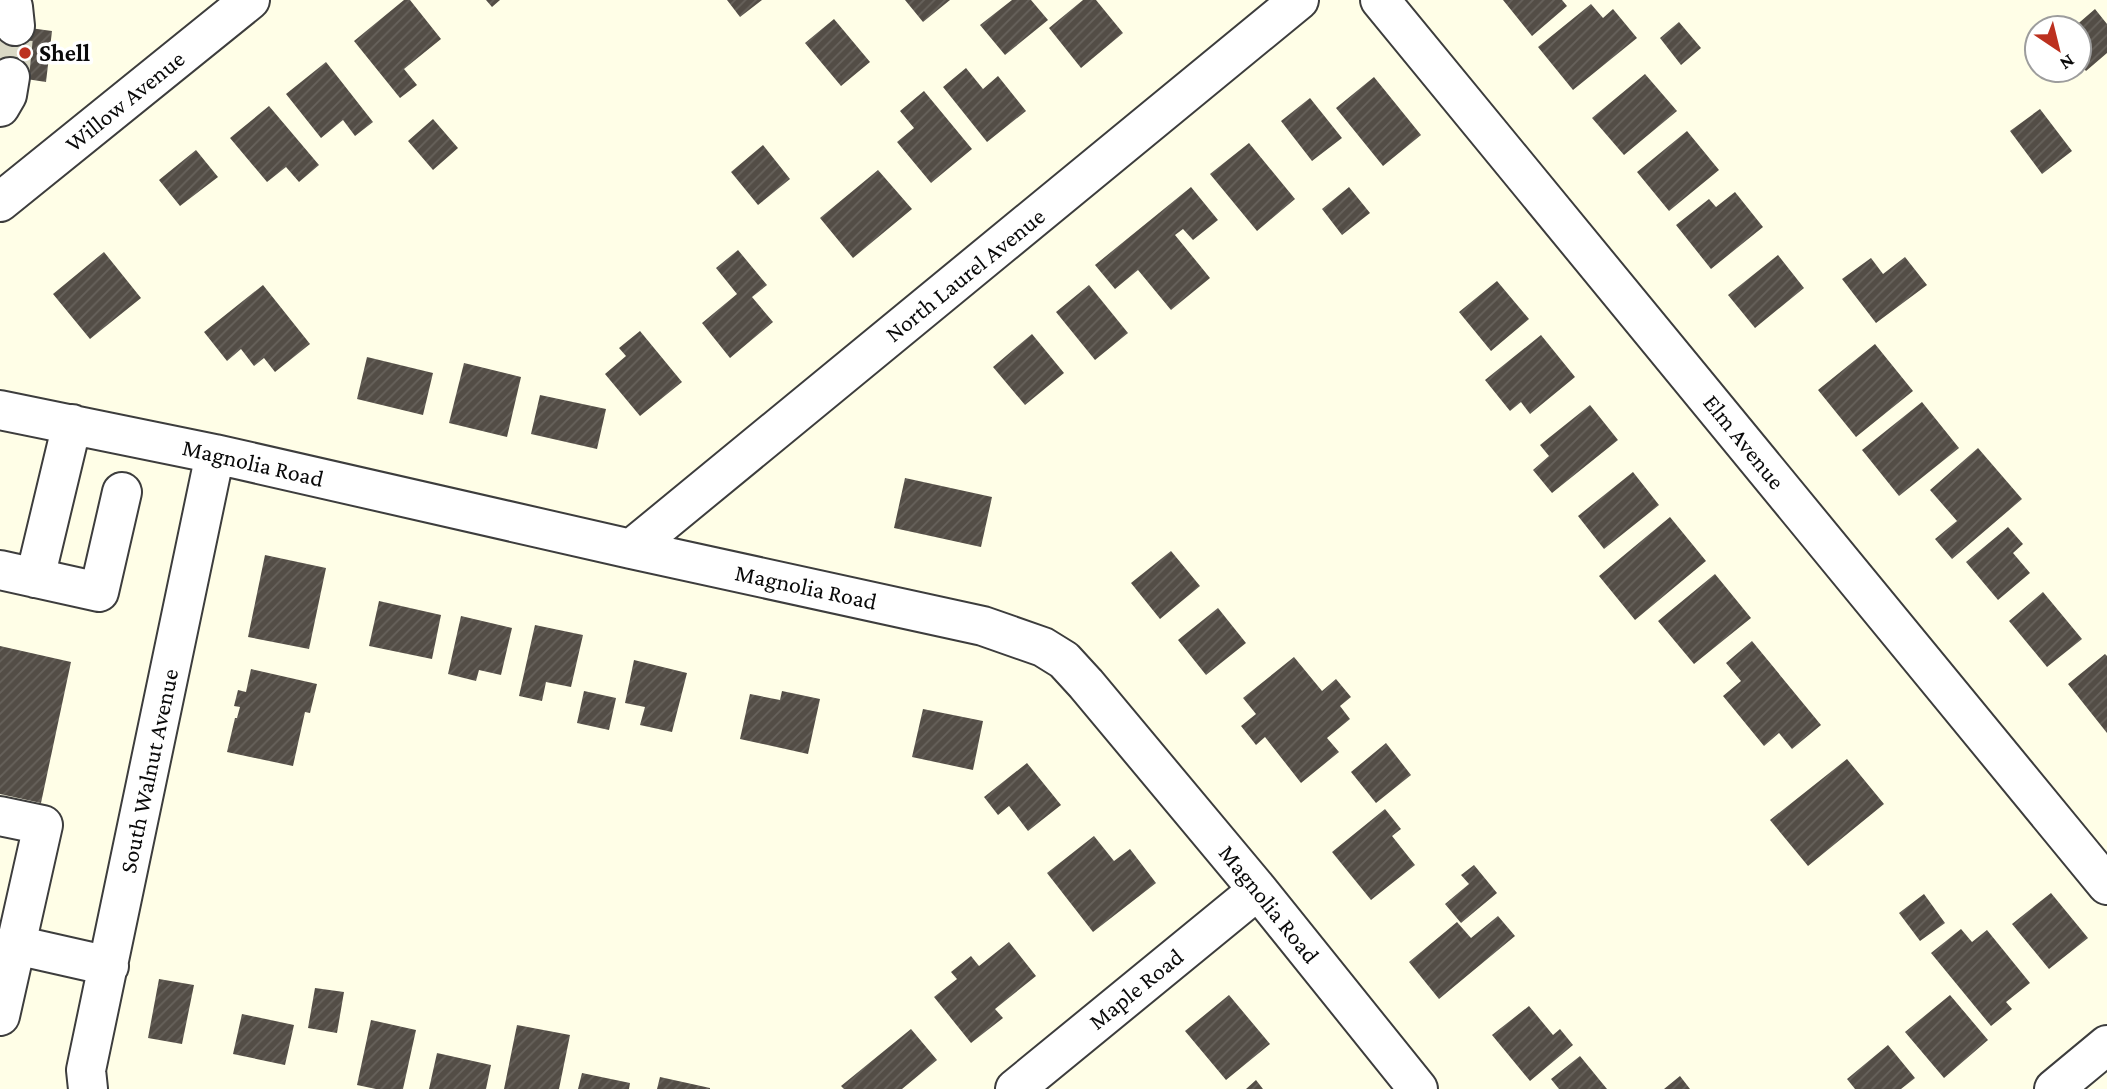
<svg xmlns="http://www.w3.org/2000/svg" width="2107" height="1089" font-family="'Crimson Pro',serif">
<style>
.building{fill:url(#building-hatch)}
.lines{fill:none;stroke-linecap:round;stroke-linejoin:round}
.minor-tunnel{stroke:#dad9c6;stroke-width:38;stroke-dasharray:38 19;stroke-linecap:butt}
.minor-casing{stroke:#3d3d3d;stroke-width:42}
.minor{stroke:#fff;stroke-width:38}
.poi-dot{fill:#bc301f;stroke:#fff;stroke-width:2.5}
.labels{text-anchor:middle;stroke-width:7;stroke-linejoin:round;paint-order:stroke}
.poi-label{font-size:24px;font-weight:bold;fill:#0a0a0a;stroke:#fff;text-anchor:start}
.street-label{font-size:24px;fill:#0a0a0a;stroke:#fff}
</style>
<defs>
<pattern id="building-hatch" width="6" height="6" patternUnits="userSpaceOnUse" patternTransform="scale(1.75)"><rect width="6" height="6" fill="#534d46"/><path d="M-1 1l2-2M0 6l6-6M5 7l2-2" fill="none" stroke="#67625c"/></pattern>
</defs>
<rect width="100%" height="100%" fill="#fffee7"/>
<!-- building -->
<path class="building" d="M404,0H410L441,39L404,69L417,85L400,98L354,41Z
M486,0H500L492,7Z
M727,0H762L740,17Z
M905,0H950L923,22Z
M1012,0H1031L1048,20L1005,55L980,25Z
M1083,0H1096L1123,33L1081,68L1049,28Z
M1503,0H1562L1567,6L1532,36Z
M1591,4L1603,18L1613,9L1637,38L1573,90L1538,47Z
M2095,9L2107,24V53L2086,71L2079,63V28H2073Z
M834,19L870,62L841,86L805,43Z
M1679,22L1701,48L1681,65L1660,38Z
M0,24L52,31L46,82L0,75Z
M326,62L373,122L355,136L343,120L321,138L286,94Z
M966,68L983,89L998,76L1026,111L987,142L943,87Z
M1645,74L1677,111L1624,155L1592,118Z
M1374,77L1421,135L1383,166L1336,108Z
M924,91L972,149L931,183L897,142L914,128L900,111Z
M1310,98L1342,138L1312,161L1281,121Z
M269,106L319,165L299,182L286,167L267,182L230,138Z
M2040,109L2072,151L2042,174L2010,131Z
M433,119L458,148L433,170L408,141Z
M1687,131L1719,170L1669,211L1637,172Z
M1249,143L1295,199L1257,231L1210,174Z
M763,145L790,179L758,205L731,172Z
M196,150L218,177L180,206L159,180Z
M878,170L912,209L853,258L820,218Z
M1191,187L1218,220L1193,240L1183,229L1175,235L1210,278L1171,310L1138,270L1115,289L1095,265Z
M1349,187L1370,213L1342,235L1322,209Z
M1735,192L1763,227L1711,269L1676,225L1709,199L1716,207Z
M738,250L767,285L752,297L773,322L730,358L702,323L737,294L716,268Z
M104,252L141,298L90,339L53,294Z
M1778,255L1804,288L1755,328L1728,295Z
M1905,257L1927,285L1876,323L1842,279L1871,258L1883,274Z
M1497,281L1529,319L1491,351L1459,312Z
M263,285L310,344L275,372L264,358L254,366L241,349L227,361L204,332Z
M1089,285L1128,333L1095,360L1056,312Z
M640,331L682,382L640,416L605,374L626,356L619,348Z
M1032,334L1064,373L1025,405L993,367Z
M1541,335L1575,377L1530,414L1521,402L1510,411L1485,380Z
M1875,344L1913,391L1856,437L1818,390Z
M367,357L433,373L423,415L357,399Z
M464,363L521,377L507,437L449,423Z
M540,395L606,409L597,449L531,434Z
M1922,402L1959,448L1899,496L1862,450Z
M1590,405L1618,440L1552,493L1533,470L1549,456L1540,445Z
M1978,448L2022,499L1952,559L1935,539L1957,521L1930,490Z
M1633,472L1659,505L1604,549L1578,516Z
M905,478L992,497L981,547L894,528Z
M1670,517L1706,561L1635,620L1599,576Z
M2008,527L2023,544L2013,553L2030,573L1998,600L1966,562Z
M1171,551L1200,586L1160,619L1131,583Z
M265,555L326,568L309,649L248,637Z
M1715,574L1751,618L1694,664L1658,621Z
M2043,592L2082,639L2047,667L2009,621Z
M379,601L441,615L432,659L369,646Z
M1218,608L1246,643L1206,675L1178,640Z
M461,616L512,628L501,675L479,670L476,681L448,674Z
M535,625L583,635L571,687L546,682L542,701L519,696Z
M1752,641L1821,725L1792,749L1779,733L1764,746L1723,696L1741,681L1726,663Z
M0,646L71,662L41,803L0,794Z
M2105,654L2107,656V733L2068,684Z
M1294,657L1322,691L1336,679L1351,697L1340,706L1350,719L1327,738L1339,752L1301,783L1265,737L1256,745L1241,726L1256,714L1243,698Z
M634,660L687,673L672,732L640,725L645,707L625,703Z
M251,669L317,684L310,713L305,712L293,766L227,752L235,718H237L240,707L234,706L238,690L246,692Z
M584,691L616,698L609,730L577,723Z
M782,691L820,699L808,754L740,739L750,694L780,700Z
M923,709L983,721L973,770L912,757Z
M1386,743L1411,775L1376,803L1351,772Z
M1847,759L1884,804L1808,866L1770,820Z
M1027,763L1061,805L1028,831L1009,806L998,815L984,797Z
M1385,809L1401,829L1392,836L1415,865L1371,900L1332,852Z
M1094,836L1114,861L1130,849L1156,883L1093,932L1047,873Z
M1474,865L1497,893L1461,923L1445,904L1469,884L1461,875Z
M2051,893L2088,938L2049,969L2012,924Z
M1924,894L1945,923L1920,941L1899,913Z
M1498,916L1515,936L1439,999L1409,962L1457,922L1471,938Z
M1961,929L1972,942L1987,930L2030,983L2006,1002L2012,1009L1991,1026L1931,953Z
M1009,942L1036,976L995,1009L1003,1018L971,1043L934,997L957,979L951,972L971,956L979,966Z
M159,979L194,985L182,1044L148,1038Z
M315,988L344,992L337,1033L308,1028Z
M1229,995L1270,1044L1226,1080L1185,1031Z
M1950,995L1988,1040L1944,1078L1905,1032Z
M1529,1006L1553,1035L1560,1029L1573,1045L1530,1081L1492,1035Z
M242,1014L294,1025L285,1065L233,1054Z
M371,1020L416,1030L403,1089H376L357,1085Z
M517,1025L570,1035L559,1089H504Z
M911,1029L937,1060L902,1089H844L841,1086Z
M1888,1045L1915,1078L1901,1089H1855L1847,1079Z
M437,1053L491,1065L486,1089H429Z
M1580,1056L1607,1089H1559L1551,1079Z
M582,1073L630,1083L629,1089H578Z
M1680,1076L1690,1089H1664Z
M660,1077L710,1088V1089H657Z
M1256,1080L1263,1089H1246Z"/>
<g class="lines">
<!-- minor-tunnel -->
<path class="minor-tunnel" d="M10,77L15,26"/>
<defs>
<path id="minor" d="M8,0L13,7L15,26
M1380,0L2107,885
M0,107L7,95L10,77
M0,202L250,0
M0,410L215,454L631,549L983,626L1043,647L1064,660L1086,684L1258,890L1418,1089
M631,549L1299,0
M0,570L99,592L122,492
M35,578L72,424
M0,816L43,825L0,1016
M16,945L109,966
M88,1089L86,1070L215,454
M1015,1089L1258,890
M2054,1089L2107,1045"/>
</defs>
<!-- minor casing -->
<use href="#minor" class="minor-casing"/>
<!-- minor -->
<use href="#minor" class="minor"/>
</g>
<!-- markers -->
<circle class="poi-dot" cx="25" cy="53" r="7"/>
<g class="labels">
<!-- poi labels -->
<g class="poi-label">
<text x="39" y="61">Shell</text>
</g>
<!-- street labels -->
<g class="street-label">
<text transform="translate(125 101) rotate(-39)" y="8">Willow Avenue</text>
<text transform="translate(965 275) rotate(-39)" y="8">North Laurel Avenue</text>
<text transform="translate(1744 442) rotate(51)" y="8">Elm Avenue</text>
<text transform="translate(253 463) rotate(13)" y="8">Magnolia Road</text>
<text transform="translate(806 587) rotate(12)" y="8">Magnolia Road</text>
<text transform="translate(149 771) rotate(-78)" y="8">South Walnut Avenue</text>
<text transform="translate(1269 904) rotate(51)" y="8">Magnolia Road</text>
<text transform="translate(1136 989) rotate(-39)" y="8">Maple Road</text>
</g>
</g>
<!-- north arrow -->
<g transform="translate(2058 49) rotate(145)"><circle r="33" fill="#ffffff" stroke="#9d9d9d" stroke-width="2"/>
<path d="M0-5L12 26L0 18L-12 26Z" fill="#bc301f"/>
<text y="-10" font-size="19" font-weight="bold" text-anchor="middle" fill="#0a0a0a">N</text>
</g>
</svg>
